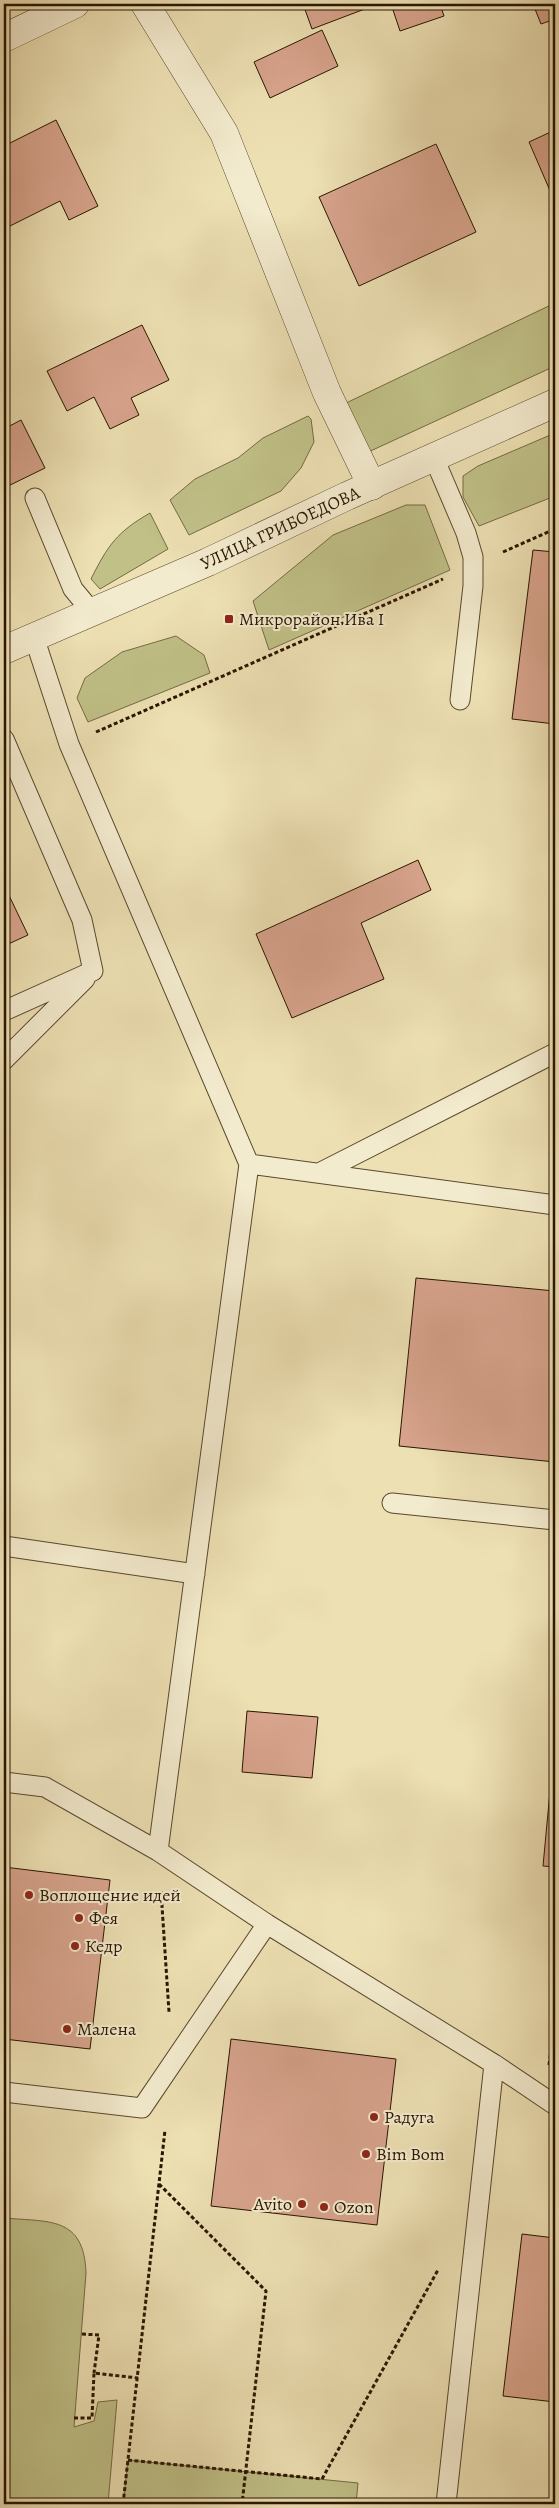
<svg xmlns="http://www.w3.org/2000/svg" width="559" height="2508" font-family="Alegreya,serif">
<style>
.green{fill:#c0c087;stroke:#746a44}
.building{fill:#d8a48d;stroke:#281500}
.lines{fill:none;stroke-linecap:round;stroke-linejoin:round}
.service-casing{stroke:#59482d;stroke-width:21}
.minor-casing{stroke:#59482d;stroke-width:29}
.tertiary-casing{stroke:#59482d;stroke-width:29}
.path{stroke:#281500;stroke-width:3;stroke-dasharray:4 2.5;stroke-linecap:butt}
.service{stroke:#f3ebce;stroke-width:19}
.minor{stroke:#f3ebce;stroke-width:28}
.tertiary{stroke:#f3ebce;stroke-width:28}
.poi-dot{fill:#8f2418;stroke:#f3ebce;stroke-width:2}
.labels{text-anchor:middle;stroke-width:4;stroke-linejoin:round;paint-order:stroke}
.street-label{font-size:18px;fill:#281500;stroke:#f3ebce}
.poi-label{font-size:18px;fill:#281500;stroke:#f3ebce;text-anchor:start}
</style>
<rect width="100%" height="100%" fill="#ede0b3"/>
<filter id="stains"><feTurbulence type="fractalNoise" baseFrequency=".004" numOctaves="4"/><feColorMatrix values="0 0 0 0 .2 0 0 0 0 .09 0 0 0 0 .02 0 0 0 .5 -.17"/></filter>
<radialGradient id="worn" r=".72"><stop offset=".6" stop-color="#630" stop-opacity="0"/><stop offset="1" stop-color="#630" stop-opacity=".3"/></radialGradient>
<!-- green -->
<path class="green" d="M555,303V366L364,454L344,404Z
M308,416L311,419L314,442L301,468L281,491L189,535L170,500L195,479L238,458L263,438Z
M555,433V496L479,526L463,497V476L478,466Z
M406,505H425L450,570L269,650L253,601L333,535Z
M150,513L168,549L100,589L91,579C108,545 117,532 150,513Z
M176,636L204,655L210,673L88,722L77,698L85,678L122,652Z
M4,2218C49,2222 84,2216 86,2273L74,2427L94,2421L98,2402L117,2400L108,2504H4Z
M128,2460L358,2483L356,2504H123Z"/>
<!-- building -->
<path class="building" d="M303,4H378L312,29Z
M391,4H440L444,16L400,31Z
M533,4H555V19L541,24Z
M322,30L338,66L270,98L254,62Z
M56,120L98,206L69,220L60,201L4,229V146Z
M555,130V199L554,200L529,142Z
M436,144L476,232L359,286L319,197Z
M142,325L169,380L131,398L139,415L110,429L94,397L67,411L47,371Z
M21,420L45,468L4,488V429Z
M533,550L555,552V724L512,719Z
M418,860L431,890L361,923L384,979L292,1018L256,934Z
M4,885L28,935L4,946Z
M416,1278L555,1291V1462L399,1446Z
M247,1711L318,1717L312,1778L242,1772Z
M555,1738V1867L543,1866Z
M4,1867L110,1880L90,2049L4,2039Z
M231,2039L396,2059L377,2225L211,2206Z
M522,2234L555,2238V2402L503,2396Z"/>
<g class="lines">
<defs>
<path id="service" d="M434,458L466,533L473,557V586L460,700
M35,498L73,589L92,612
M4,739L82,920L93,971L4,1011
M4,1060L85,979
M249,1164L555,1205
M319,1173L555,1053
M392,1503L555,1520
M4,1546L195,1574
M4,1782L45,1787L158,1851L249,1164L69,744L34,637
M158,1851L267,1924L494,2064L446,2504
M494,2064L555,2105
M4,2092L142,2108L267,1924"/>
<path id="minor" d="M145,4L224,133L327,393L372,486
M4,38L75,4"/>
<path id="tertiary" d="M4,650L208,562L347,496L555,403"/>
</defs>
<!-- service casing -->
<use href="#service" class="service-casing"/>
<!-- minor casing -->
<use href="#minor" class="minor-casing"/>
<!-- tertiary casing -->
<use href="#tertiary" class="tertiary-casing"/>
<!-- path -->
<path class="path" d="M503,552L555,529
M96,732L443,579
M161,1891L169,2012
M549,2065L555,2021
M159,2184L266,2291L242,2504
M82,2334L99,2335L94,2373
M74,2418H92L94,2373L138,2378
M128,2460L322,2479L438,2270
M123,2504L165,2130"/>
<!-- service -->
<use href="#service" class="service"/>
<!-- minor -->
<use href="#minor" class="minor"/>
<!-- tertiary -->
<use href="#tertiary" class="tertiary"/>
</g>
<!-- markers -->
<g class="poi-dot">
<rect x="224" y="614" width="10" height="10" rx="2.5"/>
<circle cx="29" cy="1895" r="5"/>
<circle cx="79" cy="1918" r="5"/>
<circle cx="75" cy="1946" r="5"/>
<circle cx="67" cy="2029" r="5"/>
<circle cx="374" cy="2117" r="5"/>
<circle cx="366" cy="2154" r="5"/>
<circle cx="302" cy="2204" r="5"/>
<circle cx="324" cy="2207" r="5"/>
</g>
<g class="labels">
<!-- street labels -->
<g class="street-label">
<text transform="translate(280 528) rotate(-25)" y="6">УЛИЦА ГРИБОЕДОВА</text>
</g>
<!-- poi labels -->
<g class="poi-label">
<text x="239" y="625">Микрорайон Ива I</text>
<text x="39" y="1901">Воплощение идей</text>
<text x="89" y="1924">Фея</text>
<text x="85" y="1952">Кедр</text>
<text x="77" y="2035">Малена</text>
<text x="384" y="2123">Радуга</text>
<text x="376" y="2160">Bim Bom</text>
<text x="292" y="2210" text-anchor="end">Avito</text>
<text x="334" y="2213">Ozon</text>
</g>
</g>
<!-- margin -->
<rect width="559" height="2508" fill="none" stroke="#ede0b3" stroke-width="20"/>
<rect x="5" y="5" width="549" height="2498" fill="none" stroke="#281500" stroke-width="2.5"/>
<rect x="10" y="10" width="539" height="2488" fill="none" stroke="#281500"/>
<rect width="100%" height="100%" filter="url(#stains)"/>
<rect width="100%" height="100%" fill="url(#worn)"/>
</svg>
